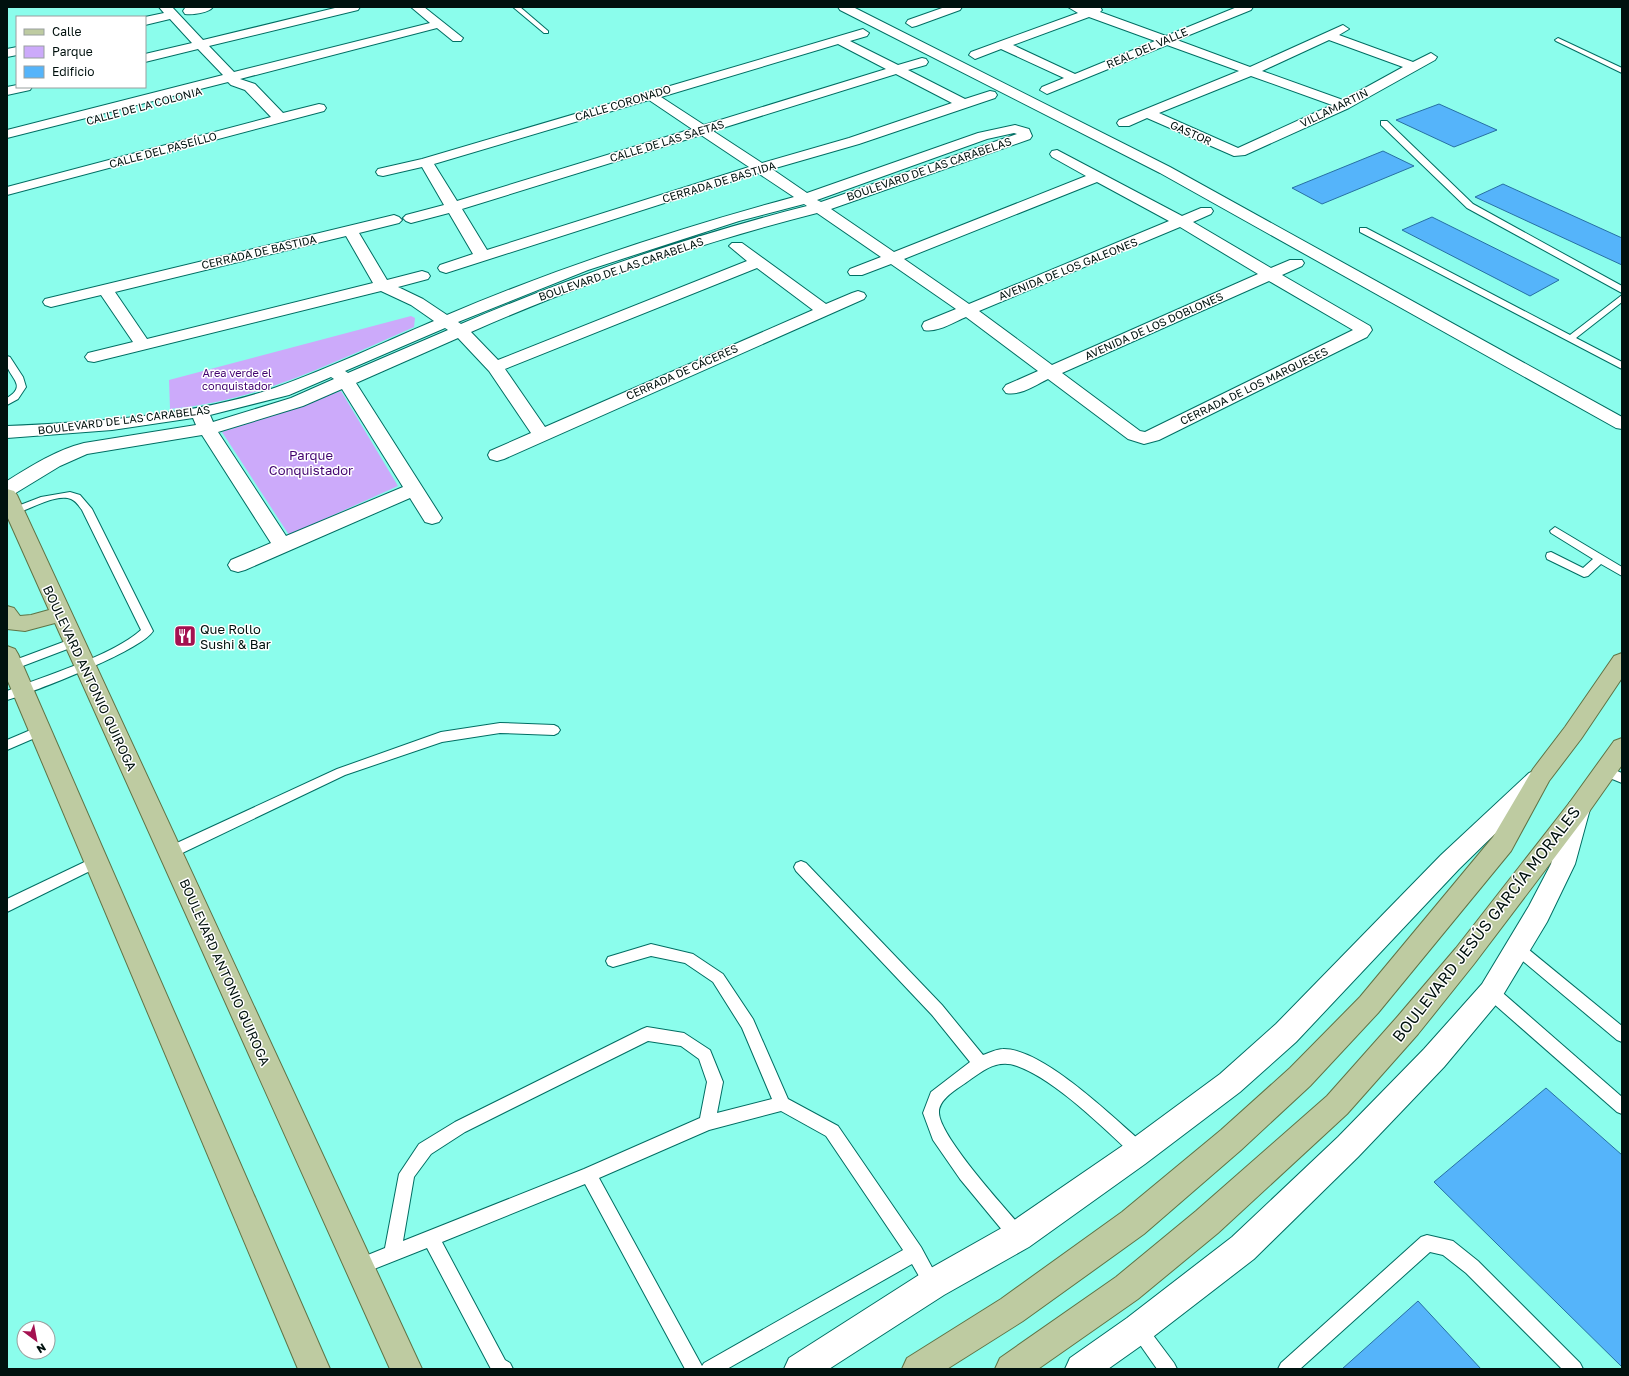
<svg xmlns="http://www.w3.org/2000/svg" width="1629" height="1376" viewBox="0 0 1629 1376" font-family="'Golos Text',sans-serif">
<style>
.green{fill:#ccaafa}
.building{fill:#55b4fa;stroke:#2670a3}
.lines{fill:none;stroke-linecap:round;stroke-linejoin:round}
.service-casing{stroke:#006e63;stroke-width:2}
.minor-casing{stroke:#006e63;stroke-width:2}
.primary-casing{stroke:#5f7345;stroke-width:2}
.service{fill:#fff;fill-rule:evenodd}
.minor{fill:#fff;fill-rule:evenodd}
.primary{fill:#becba1;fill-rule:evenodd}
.labels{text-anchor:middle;stroke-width:3;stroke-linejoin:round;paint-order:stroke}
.far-street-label{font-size:11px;fill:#00110e;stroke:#fff}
.far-park-label{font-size:11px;fill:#430470;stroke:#fff}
.park-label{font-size:13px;fill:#430470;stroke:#fff}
.poi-label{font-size:13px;fill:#00110e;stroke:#fff;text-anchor:start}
.street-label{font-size:13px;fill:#00110e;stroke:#fff}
.near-street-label{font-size:16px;fill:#00110e;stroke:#fff}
</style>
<rect width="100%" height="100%" fill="#8bfdec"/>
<g class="green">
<path d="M411,316L415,318L414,327C336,361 256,402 170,409L169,380Z"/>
<path d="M341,391L398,486L289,535L222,432Z"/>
</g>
<g class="building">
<path d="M1439,104L1497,130L1454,147L1396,120Z"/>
<path d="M1383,151L1414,166L1322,204L1292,188Z"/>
<path d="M1503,184L1622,238V265L1475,197Z"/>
<path d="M1432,217L1559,280L1530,296L1402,230Z"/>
<path d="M1546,1088L1622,1155V1367L1434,1182Z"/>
<path d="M1418,1301L1481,1369H1342Z"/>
</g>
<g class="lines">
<g class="service-casing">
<g id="service">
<path d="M513,7H520L548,31V33H544Z"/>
<path d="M1558,38L1622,68V73L1556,41L1555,40Z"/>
<path d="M1381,121H1387L1473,204L1622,286V293L1467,208L1381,125Z"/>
<path d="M1360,228H1366L1570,335L1622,295V302L1576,338L1622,362V369L1360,232Z"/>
<path d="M7,356L10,357L23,377L26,387L18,399L7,405V398C27,386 11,379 7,366C6,363 7,359 7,356Z"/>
<path d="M70,492L80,495L92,509L153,631C141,651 33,692 7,700V691C44,676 112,656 141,630L82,510C79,506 76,501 71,499C56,493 29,510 14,514L9,511L10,509L41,497Z"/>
<path d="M1555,527L1622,567V576L1601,564L1588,576L1584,577L1547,559L1546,556L1547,553L1551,552L1583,568L1593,559L1551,533L1550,531Z"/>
<path d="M74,638L78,639L80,642L78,645L7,672V663Z"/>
<path d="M500,723L554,725L558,727L560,730L558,733L554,735L500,733L442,742L345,775L176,856L171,857L166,856L164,852L166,848L337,769L441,732Z"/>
<path d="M40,726L44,728L46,731L44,734L7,750V740Z"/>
<path d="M1604,766L1622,773V783L1600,774L1598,771L1600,768Z"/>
<path d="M95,857L100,858L102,862L100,866L7,912V899Z"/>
<path d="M801,861L806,863L942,1005L983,1055C989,1053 997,1049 1003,1049C1043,1048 1116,1120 1146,1146L1148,1151L1146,1156L1140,1159L1134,1156C1103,1128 1056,1080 1017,1066C999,1059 985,1069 971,1079C961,1087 938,1098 939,1113C940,1137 1006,1209 1024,1230L1026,1236L1024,1242L1018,1244L1012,1242L960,1179L933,1140L923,1113L931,1092L970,1062L932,1015L796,871L794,867L796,863Z"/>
<path d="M1517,942L1522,944L1622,1026V1042L1617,1040L1512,952L1510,948L1512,944Z"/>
<path d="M651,944L693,954L723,974L753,1019L788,1099L838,1126L921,1247L941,1284L939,1290L933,1292L927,1290L912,1264L727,1369H685L585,1184L442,1242L505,1360L510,1363L513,1369H491L427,1248L359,1275L353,1273L351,1267L353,1261L385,1248L399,1174L419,1144L455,1122L642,1029L647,1027L684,1033L710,1050L723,1082L717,1113L772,1099L742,1028L713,982L685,963L651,956L613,967L608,965L606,961L608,957ZM648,1041L681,1046L699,1059L707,1082L700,1118L584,1169L403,1241L414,1177L431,1154L465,1132ZM781,1111L826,1136L903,1250L704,1363L702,1366L599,1178L709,1130Z"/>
<path d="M1491,986L1496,987L1622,1097V1114L1617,1112L1486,997L1484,992L1486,987Z"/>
<path d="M1427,1235L1453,1241L1478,1261L1580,1363L1583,1369H1562L1466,1273L1443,1255L1430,1252L1300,1369H1278L1281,1363L1421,1237Z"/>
<path d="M1138,1320L1144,1323L1174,1363L1177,1369H1157L1129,1329L1132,1323Z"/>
</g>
</g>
<g class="minor-casing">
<g id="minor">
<path d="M159,7H172L203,40L339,7H360L358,10L209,46L234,72L430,23L411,7H424L463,38L461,41H453L437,28L240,79L255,84L283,113L319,104L324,105L326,108L324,111L7,195V187L271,117L245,90L231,85L228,82L7,138V130L223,75L198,49L145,62V54L192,43L170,19L145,25V17L164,13Z"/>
<path d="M191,7H213C209,13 192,15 185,14L183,11L185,8Z"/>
<path d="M838,7H853L1170,167L1622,417V429L1616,428L1160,173L840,10Z"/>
<path d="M945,7H962L960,10L916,26L912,27L906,23L908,20Z"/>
<path d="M1068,7H1100L1102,10L1100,12L1166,36L1237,7H1253L1251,10L1177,40L1250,67L1343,25L1349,29L1339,35L1413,62L1431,53L1437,57L1435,60L1349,108L1245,155L1234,156L1147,118L1129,126H1119L1117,123L1119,120L1239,71L1167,45L1047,94L1040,90L1042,87L1064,78L1001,49L975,59L969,55L971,52L1078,13ZM1089,17L1155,41L1075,74L1013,45ZM1329,40L1403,67L1343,100L1262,71ZM1251,76L1332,105L1238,148L1159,113Z"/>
<path d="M863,29L869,33L867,36L850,41L898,65L922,58L926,59L928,62L926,65L908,70L965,99L990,91L995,92L997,95L995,98L859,144L772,169L807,193L978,133L1015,125L1029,129L1032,136L1030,139L831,209L894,252L1086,176L1052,157L1050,154L1052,151L1057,150L1182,216L1201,208H1211L1213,211L1211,214L1193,222L1271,268L1290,260H1302L1304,263L1302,266L1282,275L1370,326L1372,330L1367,337L1159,440L1144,444L1128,439L1048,379C1036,385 1020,396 1006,393L1003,389L1006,385L1038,371L966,317C954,322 937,333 924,330L922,326L924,322L956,309L891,264L862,275H850L848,272L850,269L881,257L817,213C699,243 582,283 471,332L498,360L747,261L729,246L732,243H742L826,304L852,293L858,291L864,293L866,296L864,299L504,459L497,461L490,459L488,455L490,451L531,433L489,371L458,338L356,383L442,518L439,522L432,524L425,522L410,498L245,570L238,572L231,570L228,565L231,560L271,543L202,435L87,454L60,466L14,494L7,496V481C31,466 56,450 84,443L196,425L193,418L112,430L7,438V426C93,422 196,416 277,387C330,368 382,343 434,321L411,305L381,291L94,362L88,361L85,357L88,353L133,342L101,295L51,307L45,305L43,302L45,299L394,215L399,217L402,220L399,223L359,233L387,280L422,271L428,273L430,276L428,279L398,287L423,299L447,315C560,267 676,229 794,197L758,173L446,273L440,271L438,268L440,265L473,254L449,213L411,223L406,221L403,218L406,215L444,205L422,167L383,176L378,175L376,172L378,169L422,159ZM838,44L886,69L704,125L661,97ZM896,74L952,103L849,138L762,163L713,131ZM649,100L692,129L457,201L434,164ZM1014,133L1017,134L821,202L817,200L987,139ZM701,135L749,167L487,250L462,209ZM1097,182L1169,221L969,304L904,259ZM804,204L807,206C689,236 573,276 461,324L458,322L588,270L739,221ZM1180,227L1258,274L1052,365L979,311ZM346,236L373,283L147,339L115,292ZM757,268L813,310L545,427L505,369ZM1269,281L1353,330L1145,432L1140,431L1062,373ZM445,328L448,330L348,373L345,371ZM331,377L334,379L291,398L213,422L210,415L289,395ZM342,389L403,487L286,536L218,432L303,406Z"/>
<path d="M17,47V55L7,57V49Z"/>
<path d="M17,85V87H32L30,90L7,95V87Z"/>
<path d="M1537,770L1545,773L1549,779L1545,785L1459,869L1296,1042L1240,1092L1145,1164L1029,1247L944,1295L829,1369H784L789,1358L922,1273L1007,1225L1125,1144L1220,1074L1276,1024L1441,855L1529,773Z"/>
<path d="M1578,800L1586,802L1590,809L1575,864L1547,922L1500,1000L1444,1067L1358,1157L1254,1259L1149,1340L1108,1369H1065L1070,1358L1127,1318L1232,1237L1338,1137L1424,1049L1482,984L1529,906L1551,864L1566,809L1570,802Z"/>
</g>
</g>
<g class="primary-casing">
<g id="primary">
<path d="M7,489L14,491L17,495L422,1369H390L55,623L25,631L7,629V606L14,608L20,616L31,615L49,610L7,516Z"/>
<path d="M7,646L15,649L18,654L330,1369H298L7,679Z"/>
<path d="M1622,653V678L1581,739L1549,781L1511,851L1378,1013L1310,1086L1241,1150L1144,1234L1023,1321L947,1369H902L907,1358L1001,1299L1122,1212L1221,1130L1290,1068L1360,997L1493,837L1533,769L1565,727L1614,656Z"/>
<path d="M1622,738V765L1586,816L1474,964L1418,1034L1347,1114L1218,1233L1138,1299L1038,1369H995L1000,1358L1116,1277L1196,1211L1327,1096L1398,1016L1456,948L1570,802L1614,741Z"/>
</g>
</g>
<use href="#service" class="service"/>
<use href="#minor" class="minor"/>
<use href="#primary" class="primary"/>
</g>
<defs>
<g id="restaurant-square" transform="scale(1.15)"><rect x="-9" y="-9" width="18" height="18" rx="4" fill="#a41150" stroke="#fff"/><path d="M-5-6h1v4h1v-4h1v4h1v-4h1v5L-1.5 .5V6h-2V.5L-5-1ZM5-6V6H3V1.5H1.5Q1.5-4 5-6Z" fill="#fff"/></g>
</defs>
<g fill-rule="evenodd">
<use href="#restaurant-square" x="185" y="636"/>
</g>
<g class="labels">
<g class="far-street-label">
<text transform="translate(1147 48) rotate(-23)" y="4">REAL DEL VALLE</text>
<text transform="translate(623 103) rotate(-17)" y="4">CALLE CORONADO</text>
<text transform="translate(144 106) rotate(-15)" y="4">CALLE DE LA COLONIA</text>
<text transform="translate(1334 108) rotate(-26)" y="4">VILLAMARTIN</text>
<text transform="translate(1191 133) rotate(24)" y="4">GASTOR</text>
<text transform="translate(667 141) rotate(-17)" y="4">CALLE DE LAS SAETAS</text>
<text transform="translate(163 150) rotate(-15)" y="4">CALLE DEL PASEÍLLO</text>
<text transform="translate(929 169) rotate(-19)" y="4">BOULEVARD DE LAS CARABELAS</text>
<text transform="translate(719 182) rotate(-17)" y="4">CERRADA DE BASTIDA</text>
<text transform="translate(259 252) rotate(-13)" y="4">CERRADA DE BASTIDA</text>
<text transform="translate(621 269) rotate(-19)" y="4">BOULEVARD DE LAS CARABELAS</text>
<text transform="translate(1068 269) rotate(-22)" y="4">AVENIDA DE LOS GALEONES</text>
<text transform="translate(1154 326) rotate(-24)" y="4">AVENIDA DE LOS DOBLONES</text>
<text transform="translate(682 372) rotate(-24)" y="4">CERRADA DE CÁCERES</text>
<text transform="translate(1254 386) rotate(-26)" y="4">CERRADA DE LOS MARQUESES</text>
<text transform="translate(124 420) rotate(-7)" y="4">BOULEVARD DE LAS CARABELAS</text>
</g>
<g class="far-park-label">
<text x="237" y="377">Area verde el<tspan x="237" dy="13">conquistador</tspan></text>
</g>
<g class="park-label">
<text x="311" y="460">Parque<tspan x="311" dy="15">Conquistador</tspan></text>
</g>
<g class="poi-label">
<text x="200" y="634">Que Rollo<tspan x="200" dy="15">Sushi &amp; Bar</tspan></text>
</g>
<g class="street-label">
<text transform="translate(90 678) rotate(65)" y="5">BOULEVARD ANTONIO QUIROGA</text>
<text transform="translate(225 972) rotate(66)" y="5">BOULEVARD ANTONIO QUIROGA</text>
</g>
<g class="near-street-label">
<text transform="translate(1486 924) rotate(-52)" y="6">BOULEVARD JESÚS GARCÍA MORALES</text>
</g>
</g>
<rect width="1629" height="1376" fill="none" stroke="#00110e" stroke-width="16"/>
<rect x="16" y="16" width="130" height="72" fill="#ffffff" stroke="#99a09f"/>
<rect x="24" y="29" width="20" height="6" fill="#becba1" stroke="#99a09f"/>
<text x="52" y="36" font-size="12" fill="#00110e">Calle</text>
<rect x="24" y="46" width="20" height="12" fill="#ccaafa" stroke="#99a09f"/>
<text x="52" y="56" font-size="12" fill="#00110e">Parque</text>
<rect x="24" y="66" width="20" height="12" fill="#55b4fa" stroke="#99a09f"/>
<text x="52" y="76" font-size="12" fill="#00110e">Edificio</text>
<g transform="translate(36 1340) rotate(148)"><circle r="19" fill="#ffffff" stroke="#99a09f"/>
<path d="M0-3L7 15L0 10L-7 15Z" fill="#a41150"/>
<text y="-6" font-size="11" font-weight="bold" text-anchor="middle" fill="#00110e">N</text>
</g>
</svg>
